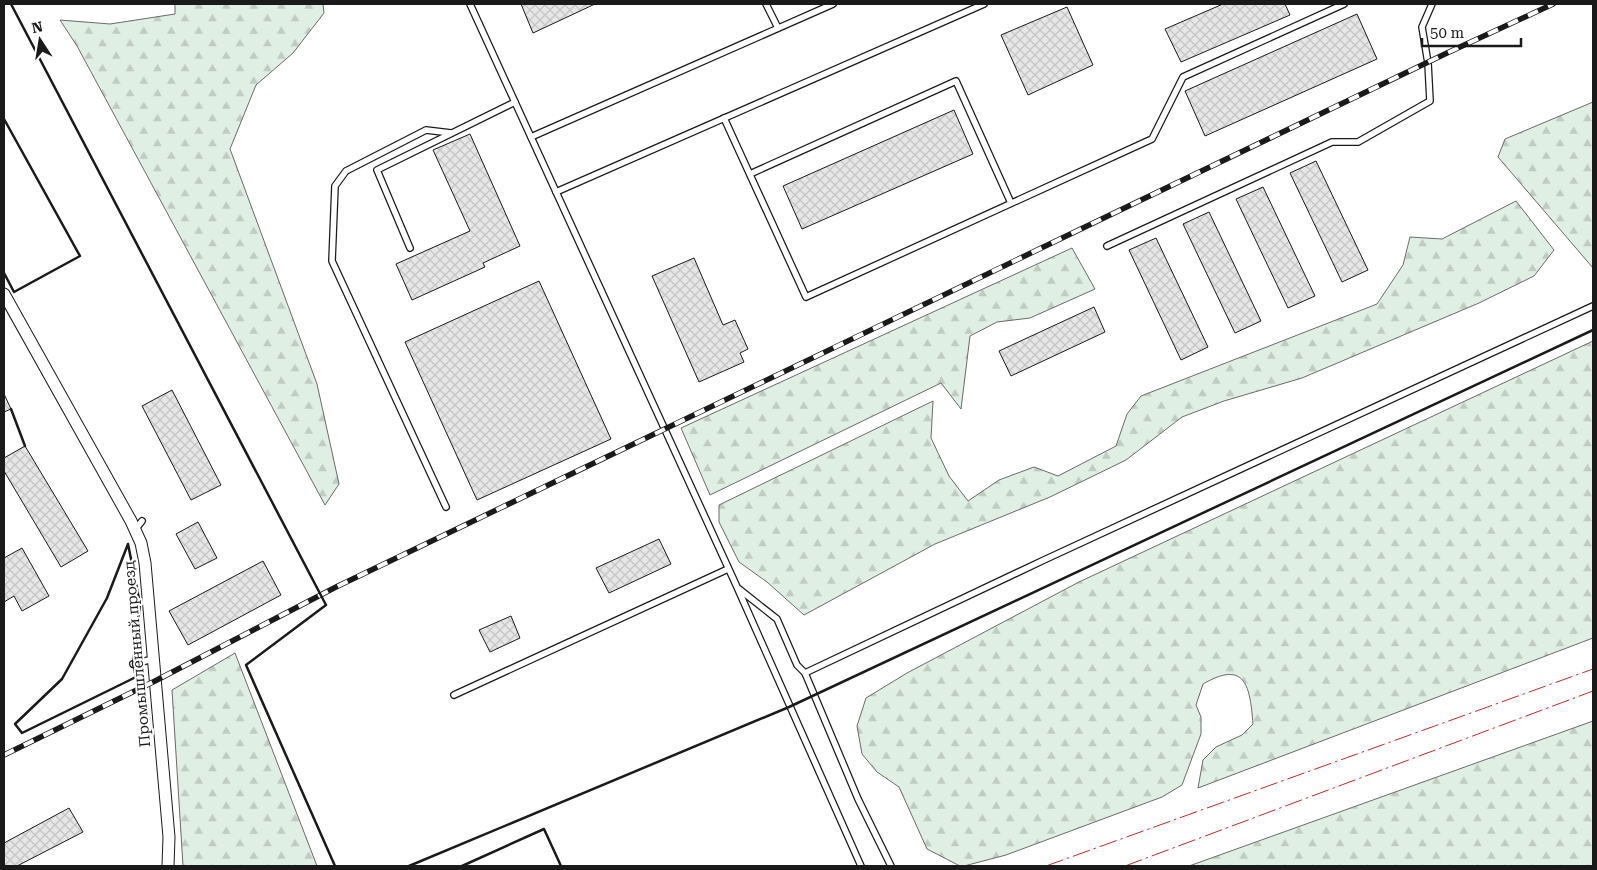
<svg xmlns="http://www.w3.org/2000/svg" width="1597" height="870" viewBox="0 0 1597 870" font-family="'Roboto Serif',serif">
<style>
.forest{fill:url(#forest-firs);stroke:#6a6a6a}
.building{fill:url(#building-cross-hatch);stroke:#1a1a1a}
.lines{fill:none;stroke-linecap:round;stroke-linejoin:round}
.lane-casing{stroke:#1a1a1a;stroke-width:8}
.street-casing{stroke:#1a1a1a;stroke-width:13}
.lane{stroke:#fff;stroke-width:5.5}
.street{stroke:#fff;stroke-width:11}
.rail-casing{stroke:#1a1a1a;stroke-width:5.5}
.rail{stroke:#fff;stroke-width:4;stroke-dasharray:11;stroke-linecap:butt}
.wall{stroke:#1a1a1a;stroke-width:2.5}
.power{stroke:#c62828;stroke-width:1;stroke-dasharray:18 4 2.5 4;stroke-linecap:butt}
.labels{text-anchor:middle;stroke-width:4;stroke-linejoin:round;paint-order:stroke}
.street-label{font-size:15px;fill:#1a1a1a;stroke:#fff}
</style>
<defs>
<pattern id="forest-firs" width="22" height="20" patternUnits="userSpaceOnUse" patternTransform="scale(1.25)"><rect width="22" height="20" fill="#e0efe3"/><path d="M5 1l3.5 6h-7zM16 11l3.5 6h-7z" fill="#c0ccc2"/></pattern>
<pattern id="building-cross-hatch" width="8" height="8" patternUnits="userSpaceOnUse" patternTransform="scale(1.25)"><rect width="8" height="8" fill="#e6e6e6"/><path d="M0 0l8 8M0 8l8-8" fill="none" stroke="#c5c5c5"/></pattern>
</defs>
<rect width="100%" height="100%" fill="#fff"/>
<g class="forest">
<path d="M175,4H323L324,13L293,53L256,85L230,149L317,384L339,484L325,505L77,46L60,20L110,24L175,14Z"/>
<path d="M1593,102V268L1498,157L1505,139Z"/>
<path d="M1516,201L1554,250L1534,276L1479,303L1302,378L1224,401L1182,417L1126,460L1050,497L935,544L804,615L767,582L739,562L719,522V505L933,401L931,438L949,476L968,501L999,480L1034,467L1058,476L1116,446L1127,414L1141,396L1377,304L1403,265L1410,237L1442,239Z"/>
<path d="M1072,248L1095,289L1030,318L997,322L970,336L961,409L941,383L710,495L681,428Z"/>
<path d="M1593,341V638L1198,788L1203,760L1216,747L1242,735L1253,724C1250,687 1246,659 1203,684L1196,705L1201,717V734L1182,785L1162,797L1006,855L964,866H960L927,849L899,787L877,772L862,754L857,726L866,698L907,673L1079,582Z"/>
<path d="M235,653L317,866H183L172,690Z"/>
<path d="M1593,721V866H1189Z"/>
</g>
<g class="building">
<path d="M521,4H595L533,33Z"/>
<path d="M1223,4H1285L1290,15L1181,62L1165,29Z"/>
<path d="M1067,7L1093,65L1028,95L1001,35Z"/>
<path d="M1357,14L1377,59L1205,136L1185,91Z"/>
<path d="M954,110L973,154L802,229L783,186Z"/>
<path d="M470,134L520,246L483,263L485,267L412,300L396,264L470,231L433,150Z"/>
<path d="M1316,161L1368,270L1342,282L1290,173Z"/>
<path d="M1263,187L1315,296L1288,308L1236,199Z"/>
<path d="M1209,212L1261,321L1235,333L1183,224Z"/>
<path d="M1156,238L1208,347L1181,360L1129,250Z"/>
<path d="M694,258L723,325L735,320L748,349L740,353L744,362L699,382L652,276Z"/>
<path d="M539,281L611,439L477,500L405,342Z"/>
<path d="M1094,307L1105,332L1011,376L999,351Z"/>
<path d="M172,390L221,485L191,500L142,406Z"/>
<path d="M4,394L11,409L4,412Z"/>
<path d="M25,446L88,551L61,567L4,471V458Z"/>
<path d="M198,522L217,558L195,569L176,534Z"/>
<path d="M659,539L671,564L609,593L596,568Z"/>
<path d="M22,548L49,596L22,611L14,596L4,602V558Z"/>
<path d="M263,561L281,595L188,645L169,611Z"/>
<path d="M511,616L520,638L490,652L479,630Z"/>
<path d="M69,808L83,832L17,866H4V843Z"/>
</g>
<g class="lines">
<g class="lane-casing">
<g id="lane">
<path d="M470,4L737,587L861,866"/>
<path d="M766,4L778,28"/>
<path d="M724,118L806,297L1152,139L1183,77L1344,4"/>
<path d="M531,137L833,4"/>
<path d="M750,174L956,81L1011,203"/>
<path d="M556,192L984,4"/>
<path d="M1107,246L1332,142H1358L1430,101L1428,63L1422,27L1432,4"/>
<path d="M410,248L377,170L515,102"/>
<path d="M446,507L332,261L335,186L346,171L426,130L451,133"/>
<path d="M135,530L142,521"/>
<path d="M739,589L777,619L797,665L805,673L858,799L891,866"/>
<path d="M133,664L153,659"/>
<path d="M805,673L1044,560L1593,306"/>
<path d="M454,695L728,569"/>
</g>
</g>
<g class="street-casing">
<path id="street" d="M4,294L131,521L141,543L145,563L169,837L168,866"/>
</g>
<use href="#lane" class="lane"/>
<use href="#street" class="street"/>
<g class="rail-casing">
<path id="rail" d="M4,755L155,681L336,587L1447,53L1553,4"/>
</g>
<use href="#rail" class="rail"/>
<g class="wall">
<path d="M11,4L326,605L246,665L335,866"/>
<path d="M4,119L80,256L14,292L4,273"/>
<path d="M11,409L25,446"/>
<path d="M128,544L140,604L133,664L136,677L22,733L15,724L62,679L107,598Z"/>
<path d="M409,866L789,707L1593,330"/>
<path d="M462,866L544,829L561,866"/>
</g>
<g class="power">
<path d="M1046,866L1593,669"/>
<path d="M1125,866L1593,691"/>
</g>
</g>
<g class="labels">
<g class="street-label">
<text transform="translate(137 654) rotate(-95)" y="5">Промышленный проезд</text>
</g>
</g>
<rect width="1597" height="870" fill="none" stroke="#1a1a1a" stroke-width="10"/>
<g transform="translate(40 40) rotate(348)" stroke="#ffffff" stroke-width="4" paint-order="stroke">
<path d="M0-4L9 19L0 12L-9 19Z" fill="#1a1a1a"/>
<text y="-8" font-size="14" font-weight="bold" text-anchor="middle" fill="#1a1a1a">N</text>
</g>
<path d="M1422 38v8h99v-8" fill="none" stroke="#1a1a1a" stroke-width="2.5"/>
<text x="1430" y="38" font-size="15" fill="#1a1a1a" stroke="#ffffff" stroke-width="4" paint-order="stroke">50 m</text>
</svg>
